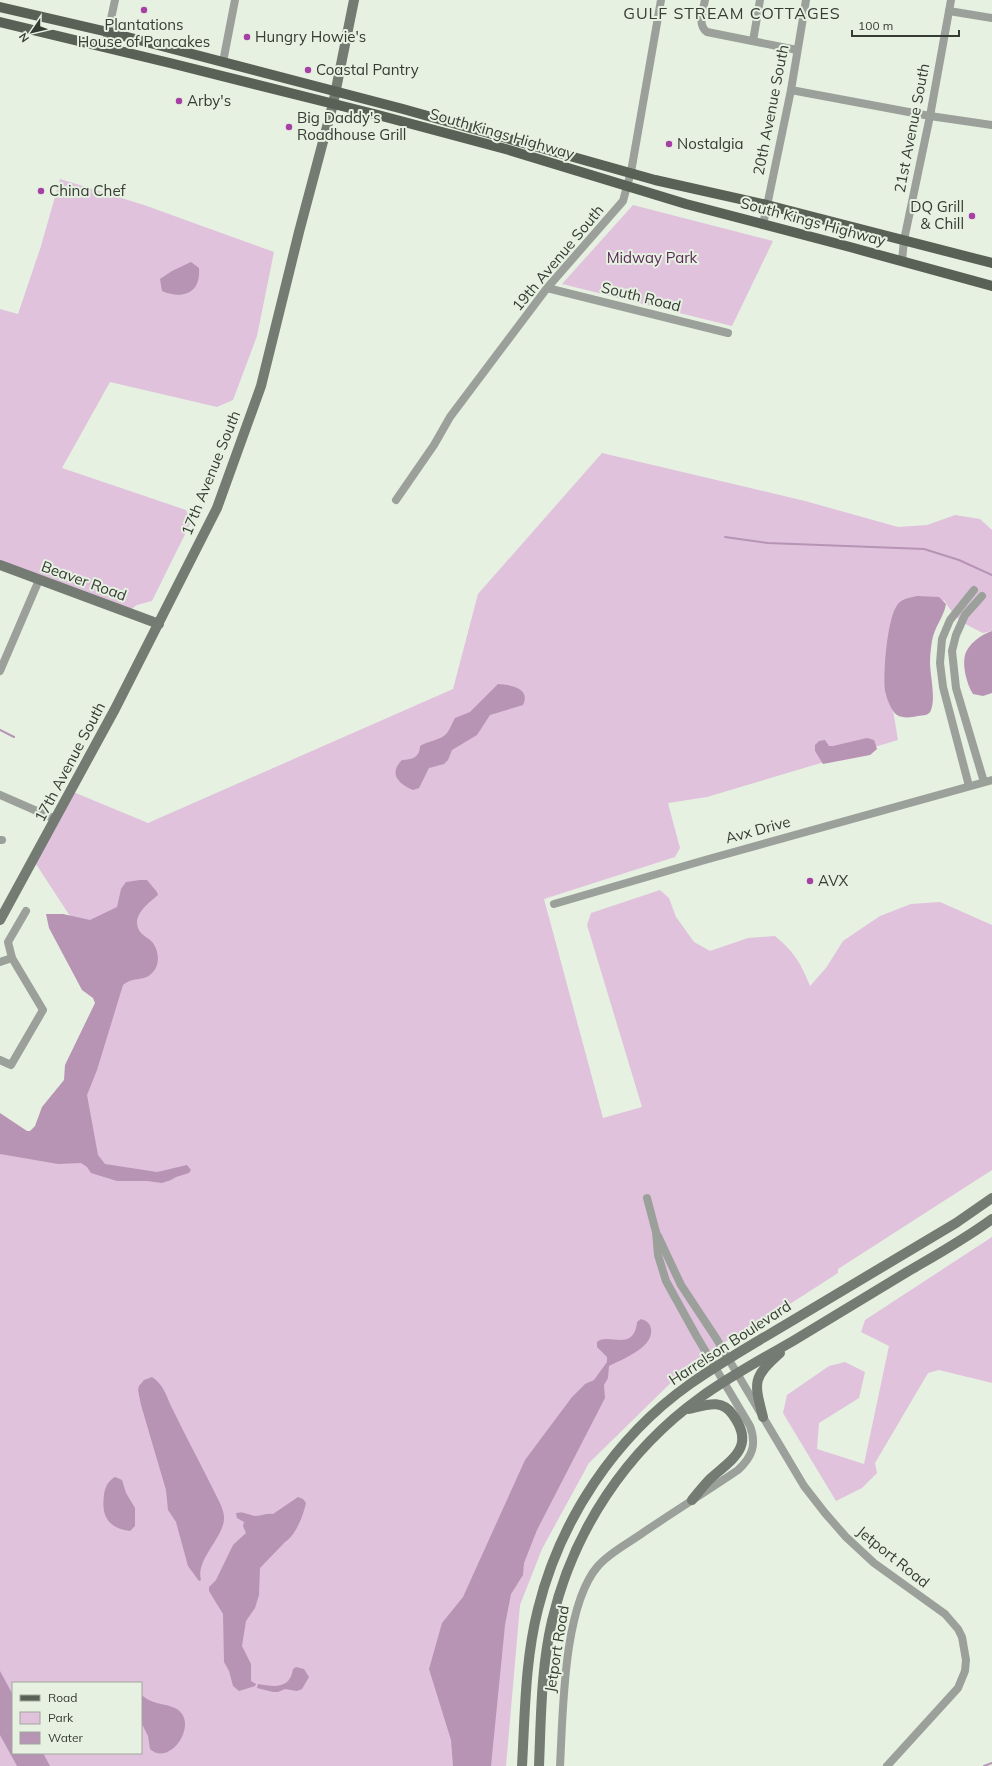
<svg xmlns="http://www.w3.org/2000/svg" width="992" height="1766" viewBox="0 0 992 1766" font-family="Mulish,sans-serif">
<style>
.green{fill:#e0c2dd;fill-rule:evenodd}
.water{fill:#b793b4}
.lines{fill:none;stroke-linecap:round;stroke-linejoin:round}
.stream{stroke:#b793b4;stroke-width:2}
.street{stroke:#9ba09a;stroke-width:8}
.secondary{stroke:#747b72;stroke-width:10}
.primary{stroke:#596156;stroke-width:10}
.poi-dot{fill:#a740a4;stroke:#e6f1e1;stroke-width:1.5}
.labels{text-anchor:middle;stroke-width:4;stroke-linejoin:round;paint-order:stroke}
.poi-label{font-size:15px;fill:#363b34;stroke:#e6f1e1;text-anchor:start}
.street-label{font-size:15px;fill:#363b34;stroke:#e6f1e1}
.park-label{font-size:15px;fill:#5b2c59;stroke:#e6f1e1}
.neighbourhood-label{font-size:16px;letter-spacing:1px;fill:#363b34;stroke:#e6f1e1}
</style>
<rect width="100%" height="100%" fill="#e6f1e1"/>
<g class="green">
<path d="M60,179L144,205L274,252L257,336L233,400L217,407L110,382L62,468L186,510L191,522L152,601L137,605L127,612L0,566V309L18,314L41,246Z"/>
<path d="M633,205L773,241L732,326L562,284Z"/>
<path d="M602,453L805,501L898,527L927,525L955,515L980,519L992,530V631L983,633C963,623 956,620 944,600L885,693L893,710L898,740L707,797L668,803L680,848L675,857L544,899L603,1118L642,1107L587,925L591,913L660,890L669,898L676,917L694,942L710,951L748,938L775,936C794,952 801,963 810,986L826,968L843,941L880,916L911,904L940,902L992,925V1170L838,1269V1273L748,1331H743L692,1362L589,1463L542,1549L520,1605L506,1766H0V1132L40,1152L117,988L34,861L71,791L148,823L453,689L478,594ZM13,1683H141V1753H13Z"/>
<path d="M992,1237V1383L939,1370L928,1373L875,1463L877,1473L862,1488L836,1501L783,1413L787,1395L829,1366L845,1362L865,1372L859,1398L819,1423L817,1449L864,1464L889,1346L861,1332L865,1320Z"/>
</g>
<g class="water">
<path d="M191,262L199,268C201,293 183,300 162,291L160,279L172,271Z"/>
<path d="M917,596L939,597L946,604C944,617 934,627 932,641C931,647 930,655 930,662C930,675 936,698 931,710C929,716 923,715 918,716C912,717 904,719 897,715C892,712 886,697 885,691C883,673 887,622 896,607C900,599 908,598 917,596Z"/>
<path d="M992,631V693L983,696L973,694C967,685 962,666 965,655C968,644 982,634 992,631Z"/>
<path d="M498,684C511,685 531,688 523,705L490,715L477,735L452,750L448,760L444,764L429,768L419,788L413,790C399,784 388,774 402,760C412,760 420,757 420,746C428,741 442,740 447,733C450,729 452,723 455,718L470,712Z"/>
<path d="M867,738L874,740L877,749L870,755L823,764L815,751V745L819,741L825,740L829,746H833Z"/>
<path d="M140,880H147L157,892L158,895C147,904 129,918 141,933C145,937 150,939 153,943C159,951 160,965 153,972C145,982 134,976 123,985L97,1070L87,1095L98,1155L105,1164L157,1172L187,1165L191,1170L189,1173L176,1177L171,1180L162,1183L147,1181H117L91,1173L87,1167L81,1163L58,1164L0,1154V1113L27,1131H30L35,1126L42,1107L64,1080L65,1065L95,1003L93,998L82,990L49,928L46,914H63L90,920L117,907L121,889L126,882Z"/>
<path d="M641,1319C647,1321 650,1323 651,1329C654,1347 623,1359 609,1366L608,1378L604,1385L605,1398L537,1530L524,1563L523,1575L511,1594L505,1625L491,1766H453L451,1740L429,1669L442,1623L463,1597L525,1460L572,1397L585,1384L594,1380L607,1362V1357L597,1347V1342C608,1332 634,1353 637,1322Z"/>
<path d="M152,1377C163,1384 166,1395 171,1406C184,1433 198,1459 211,1485C215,1494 223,1506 224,1516C226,1536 195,1559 201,1580L199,1581L188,1566L176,1522L168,1510L166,1490L141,1405L138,1390L139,1386L144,1380Z"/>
<path d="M115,1477L122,1480L126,1493L135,1508V1526L130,1531C108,1528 101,1516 104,1495C105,1487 108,1481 115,1477Z"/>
<path d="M298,1497L303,1499L306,1503C303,1516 296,1535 285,1542L260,1568L259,1595L255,1608L246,1621L242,1646L251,1664V1681L256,1684L255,1686L239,1691L233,1686L229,1671L224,1662L223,1614L209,1591V1587L216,1580L233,1545L246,1533L243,1526L244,1522L237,1518L236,1513C244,1511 248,1515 256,1516C262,1516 266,1513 273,1514Z"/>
<path d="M296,1667L304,1669L309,1677L302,1689L297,1691L285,1689L278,1692H273L257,1688L258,1684C275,1687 290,1689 293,1669Z"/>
<path d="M0,1671L13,1695V1753H43L50,1766H17L0,1735Z"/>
<path d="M141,1694C152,1707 175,1702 182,1714C194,1731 168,1766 150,1749L148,1736L141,1722Z"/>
</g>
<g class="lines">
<g class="stream">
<path d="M725,537L768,543L924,549L959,560L992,575"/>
<path d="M0,730L14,737"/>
<path d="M984,1766L992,1763"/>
</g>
<g class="street">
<path d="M705,0C703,11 697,25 707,32L797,50"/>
<path d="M949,11L992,18"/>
<path d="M753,41L760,0"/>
<path d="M105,47L115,0"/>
<path d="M223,62L235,0"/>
<path d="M791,90L930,116L992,125"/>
<path d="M763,225L791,90L806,0"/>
<path d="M902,261L904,240L930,116L951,0"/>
<path d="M547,288L728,333"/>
<path d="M396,500L434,445L450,417L547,288L623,201L631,172L661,0"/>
<path d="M982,596L965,615L956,635L952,651L956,688L984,782"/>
<path d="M0,671L39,580"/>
<path d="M969,786L943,687L940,663L942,639L950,620L974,590"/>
<path d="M0,795L55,819"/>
<path d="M0,840H2"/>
<path d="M554,904L705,860L992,780"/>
<path d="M0,962L12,958"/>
<path d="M0,1060L11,1065L43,1010L12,958L8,942L26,911"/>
<path d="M658,1236L681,1285L716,1338L804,1486L825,1513L846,1537L874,1563L945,1614L958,1629L962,1637L966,1660L965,1671L958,1688L887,1766"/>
<path d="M560,1766C563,1713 563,1606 598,1566C610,1552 629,1543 644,1532C675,1511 707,1491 738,1470C752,1457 757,1445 750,1426L697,1337L666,1281L658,1255L656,1232L647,1198"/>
</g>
<g class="secondary">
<path d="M0,565L159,624"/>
<path d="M0,920L115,709L217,508L261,386L299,232L333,104L354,0"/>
<path d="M689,1409C706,1405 722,1398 733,1415C756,1447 732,1459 710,1479C703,1486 698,1493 692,1500"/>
<path d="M763,1417C754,1382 752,1378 780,1353"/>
<path d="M522,1766C525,1714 525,1660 538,1609C560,1520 615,1437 690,1384C724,1360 760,1340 795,1319C849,1287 903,1255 956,1223L992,1198"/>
<path d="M539,1766C541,1718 541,1668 552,1621C573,1531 626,1451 701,1397C730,1376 762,1359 793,1341C831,1318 869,1295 907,1272C936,1255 965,1239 992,1219"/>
</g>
<g class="primary">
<path d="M0,7L108,32L403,109L655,180L767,205L992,263"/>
<path d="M0,22L170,63L378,115L509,150L686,204L850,247L992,286"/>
</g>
</g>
<g class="poi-dot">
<circle cx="144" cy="10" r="4"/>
<circle cx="247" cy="37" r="4"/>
<circle cx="308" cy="70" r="4"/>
<circle cx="179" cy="101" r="4"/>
<circle cx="289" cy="127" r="4"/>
<circle cx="669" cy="144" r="4"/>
<circle cx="41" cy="191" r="4"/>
<circle cx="972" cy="216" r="4"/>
<circle cx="810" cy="881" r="4"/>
</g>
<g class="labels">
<g class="poi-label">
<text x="144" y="30" text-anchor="middle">Plantations<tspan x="144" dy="17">House of Pancakes</tspan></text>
<text x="255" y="42">Hungry Howie's</text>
<text x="316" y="75">Coastal Pantry</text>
<text x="187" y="106">Arby's</text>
<text x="297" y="123">Big Daddy's<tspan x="297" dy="17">Roadhouse Grill</tspan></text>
<text x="677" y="149">Nostalgia</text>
<text x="49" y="196">China Chef</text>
<text x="964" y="212" text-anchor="end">DQ Grill<tspan x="964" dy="17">&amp; Chill</tspan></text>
<text x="818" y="886">AVX</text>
</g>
<g class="street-label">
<text transform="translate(771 110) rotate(-79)" y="5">20th Avenue South</text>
<text transform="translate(912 128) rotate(-79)" y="5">21st Avenue South</text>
<text transform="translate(502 134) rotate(16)" y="5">South Kings Highway</text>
<text transform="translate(813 222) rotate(15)" y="5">South Kings Highway</text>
<text transform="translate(558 258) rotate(-50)" y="5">19th Avenue South</text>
<text transform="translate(641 297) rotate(14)" y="5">South Road</text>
<text transform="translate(211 473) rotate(-68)" y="5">17th Avenue South</text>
<text transform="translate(84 581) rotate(20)" y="5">Beaver Road</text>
<text transform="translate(70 762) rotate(-62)" y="5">17th Avenue South</text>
<text transform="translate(758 830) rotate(-15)" y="5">Avx Drive</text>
<text transform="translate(730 1343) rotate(-33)" y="5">Harrelson Boulevard</text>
<text transform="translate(893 1557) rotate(39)" y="5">Jetport Road</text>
<text transform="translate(557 1649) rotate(-81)" y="5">Jetport Road</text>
</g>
<g class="park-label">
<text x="652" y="263">Midway Park</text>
</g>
<g class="neighbourhood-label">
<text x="732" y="19">GULF STREAM COTTAGES</text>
</g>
</g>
<rect x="12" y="1682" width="130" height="72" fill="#e6f1e1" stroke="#a0a89c"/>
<rect x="20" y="1695" width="20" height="6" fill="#596156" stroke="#a0a89c"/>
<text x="48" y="1702" font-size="12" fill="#363b34">Road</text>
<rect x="20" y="1712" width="20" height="12" fill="#e0c2dd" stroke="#a0a89c"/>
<text x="48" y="1722" font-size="12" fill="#363b34">Park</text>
<rect x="20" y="1732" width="20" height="12" fill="#b793b4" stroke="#a0a89c"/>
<text x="48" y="1742" font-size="12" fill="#363b34">Water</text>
<g transform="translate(32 32) rotate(235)" stroke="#e6f1e1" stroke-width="3" paint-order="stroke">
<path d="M0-3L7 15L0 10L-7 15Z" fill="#363b34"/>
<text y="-6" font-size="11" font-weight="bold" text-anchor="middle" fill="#363b34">N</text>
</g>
<path d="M852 30v6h107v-6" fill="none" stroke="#363b34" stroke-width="2"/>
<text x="858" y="30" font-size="12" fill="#363b34" stroke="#e6f1e1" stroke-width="3" paint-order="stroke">100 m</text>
</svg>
